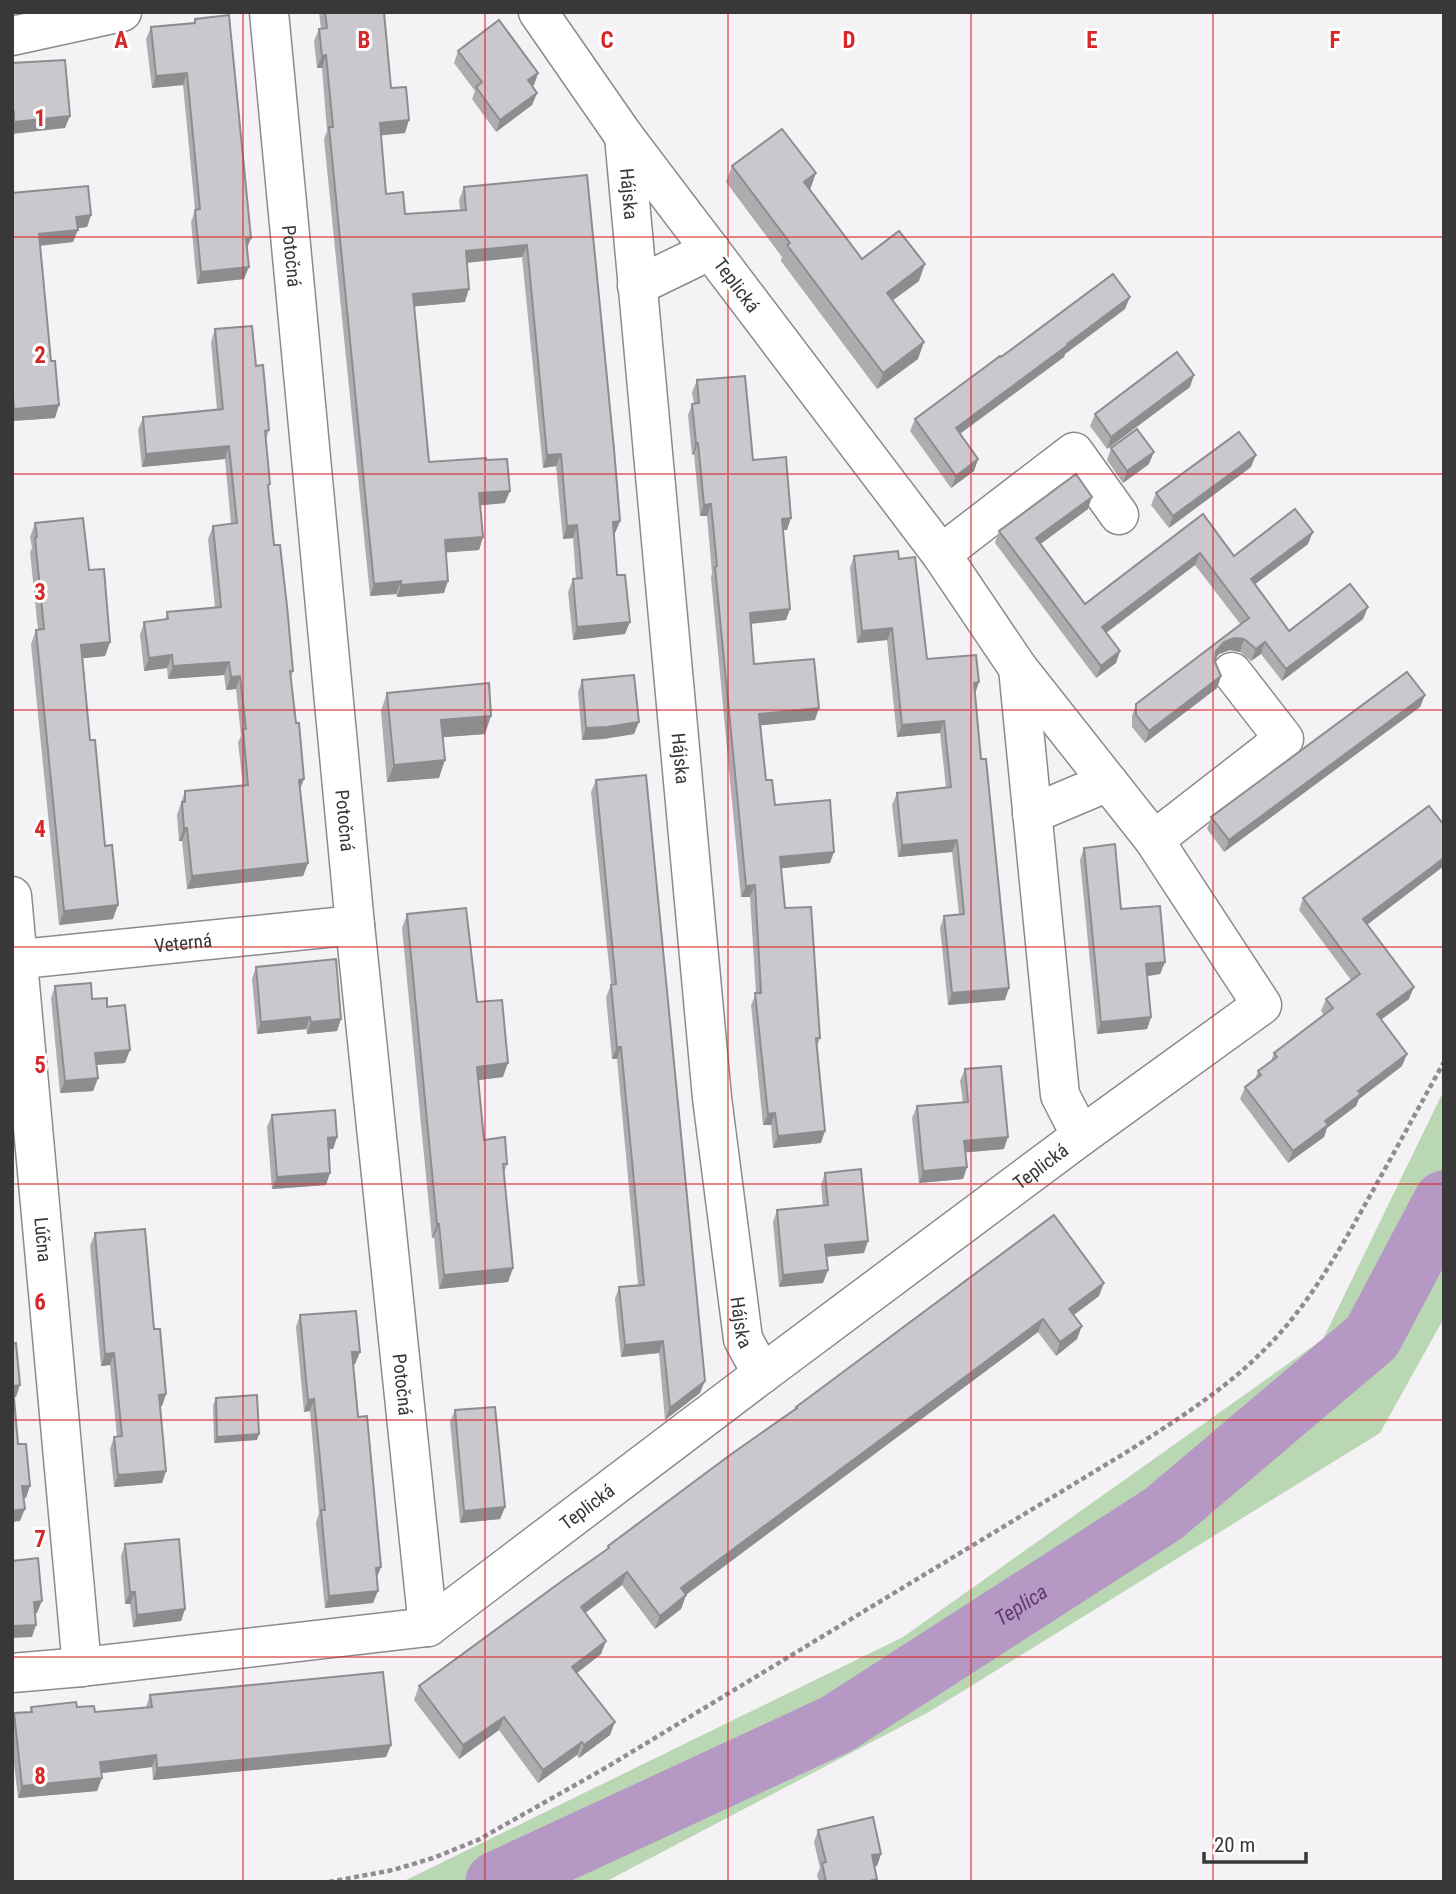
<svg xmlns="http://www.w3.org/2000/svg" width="1456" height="1894" viewBox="0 0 1456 1894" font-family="'Roboto Condensed',sans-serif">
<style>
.green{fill:#bad7b4}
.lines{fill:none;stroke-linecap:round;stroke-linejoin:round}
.river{stroke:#b598c4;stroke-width:61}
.street-casing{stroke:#8c8a8e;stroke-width:41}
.path{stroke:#8f8d8f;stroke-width:4.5;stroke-dasharray:5 3.5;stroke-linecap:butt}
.street{stroke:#fff;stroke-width:38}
.wall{fill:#aeacaf}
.shaded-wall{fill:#8d8c8f}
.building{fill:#cac8cc;stroke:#8d8c8f;stroke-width:2}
.grid{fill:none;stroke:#d62828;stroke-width:2;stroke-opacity:0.55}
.labels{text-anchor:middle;stroke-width:6;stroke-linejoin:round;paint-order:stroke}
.street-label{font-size:19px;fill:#393839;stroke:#fff}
.water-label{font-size:21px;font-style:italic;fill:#5f3870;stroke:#fff}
.grid-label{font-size:23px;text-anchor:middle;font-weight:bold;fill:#d62828;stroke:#fff;stroke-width:6;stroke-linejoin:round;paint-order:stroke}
</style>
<rect width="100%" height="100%" fill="#f5f2f6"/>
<path class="green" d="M1444,1090V1318L1380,1433L929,1712L605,1882H402L903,1637L1323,1339Z"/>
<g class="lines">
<path class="river" id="s1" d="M496,1882L837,1724L1163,1514L1372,1337L1444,1201"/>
<g class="street-casing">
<g id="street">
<path id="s2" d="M269,12L355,925L428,1627"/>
<path d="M12,36L122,12"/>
<path id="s3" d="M624,136L712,1098L743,1339L762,1374"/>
<path d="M637,286L711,250"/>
<path d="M941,554L1074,452L1119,515"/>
<path d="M1018,668L1060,1095L1081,1136"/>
<path d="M1032,814L1108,782"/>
<path d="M1154,840L1284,739L1232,672"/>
<path id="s4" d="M12,896L82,1667"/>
<path id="s5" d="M12,960L355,925"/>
<path id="s6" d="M12,1673L82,1667L428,1627L762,1374L1081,1136L1262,1005L1154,840L1018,668L941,554L624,136L538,12"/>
</g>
</g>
<path class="path" d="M329,1882L393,1870L433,1858L478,1840L607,1767L1130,1450C1178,1419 1226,1389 1266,1348C1304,1310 1332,1263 1358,1217C1387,1166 1415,1114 1444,1062"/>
<use href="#street" class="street"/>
</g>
<g class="wall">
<path d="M319,12H384L391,88L405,133L381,135L386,194L405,214L460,210L459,200L464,187L587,175L620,521L615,533H614L617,575L625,634L573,640L568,592L573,579H576L573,538L563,539L556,466L543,468L522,257L467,263L465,302L414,306L429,462L505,503L480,505L483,537L479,550L446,552L444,593L397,597L396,594L370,596L324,139L327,131L322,68H317L314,41L319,29H321Z"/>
<path d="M195,19L251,238L247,249L244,279L197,284L191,222L195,210L183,85L152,88L146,39L151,27L193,23Z"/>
<path d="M458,51L538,73L534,85L532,86L537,93L532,105L496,132L472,99L475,91L454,63Z"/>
<path d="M732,166L810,190L862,259L919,281L893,300L918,359L877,389L781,261L782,257L726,182Z"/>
<path d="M12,193L91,215L87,227L77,228L73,242L40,246L51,361L55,418L12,421Z"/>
<path d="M1125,309L1065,354L1064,357L960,434L978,459L974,471L951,488L910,431L915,419L1001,357Z"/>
<path d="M215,329L256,366L269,430L266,440L268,489L274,545L293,671L291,677L300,790L308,863L303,876L187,889L182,841H179L177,815L185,791L243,786L238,742L241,736L236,689L226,690L224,675L168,679L167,668L144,671L140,635L144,622L165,620L167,612L215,607L208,539L213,526L231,524L225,459L142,467L138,430L143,417L217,410L211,342Z"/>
<path d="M697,380L753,460L787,530H783L790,609L786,620L751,624L754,664L815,720L761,725L766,780L775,805L830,863L781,868L785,908L820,1038L817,1047L821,1143L773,1148L771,1125H763L751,1005L756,993L750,897H741L711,578L712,573L707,516H700L694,454L692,455L688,415L692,404H694L692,392Z"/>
<path d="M1190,387L1107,449L1090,426L1095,414Z"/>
<path d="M1111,448L1149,464L1123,483L1107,460Z"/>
<path d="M1251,467L1169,528L1151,505L1156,493Z"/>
<path d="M1088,509L1040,544L1085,604L1203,514L1234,556L1308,544L1255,584L1289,631L1368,607L1363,619L1282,681L1261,654L1251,661L1240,652L1230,650L1219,654L1215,659V662L1221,676L1217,688L1145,743L1132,727V716L1136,704L1241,625L1195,565L1106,633L1120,651L1116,663L1096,678L995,543L999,531Z"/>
<path d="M35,523L89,570L110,642L105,656L83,658L90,740L113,919L59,925L31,644L36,630H38L30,552L32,548L30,537Z"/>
<path d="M854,556L899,559L927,659L975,694L1005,1000L948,1005L940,928L944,916L959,914L952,852L898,857L892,805L897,793L946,788L940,733L897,737L887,640L857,643L850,568Z"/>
<path d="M582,680L634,734L603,739L582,740L578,692Z"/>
<path d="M387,693L485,734L443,737L439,778L387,782L381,711Z"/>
<path d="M1425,695L1420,707L1224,852L1207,829L1211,817Z"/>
<path d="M596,780L700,1393L665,1420L659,1353L621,1357L615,1299L619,1287L638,1285L617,1059H612L606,997L611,985L591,792Z"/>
<path d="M1084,848L1121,909L1165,962L1160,974L1147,976L1151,1017L1147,1029L1097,1034L1080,860Z"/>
<path d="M1303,898L1367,925L1409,999L1381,1020L1402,1066L1359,1099L1356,1106L1327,1128L1324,1137L1288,1163L1240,1099L1245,1087L1255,1079L1258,1071L1271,1061L1274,1053L1324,1015L1321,1011L1326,999L1351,980L1299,910Z"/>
<path d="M407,914L477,1002L503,1077L478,1080L484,1140L507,1164L504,1173L513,1268L508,1282L439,1289L434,1237L432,1238L402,928Z"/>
<path d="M256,967L341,1019L337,1031L307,1034L306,1029L257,1034L252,979Z"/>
<path d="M55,986L92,999L107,1007L125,1063L96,1065L98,1078L93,1091L60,1093L51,998Z"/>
<path d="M965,1069L1004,1149L966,1152L967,1167L963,1179L919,1183L912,1118L917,1106L963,1102L960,1081Z"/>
<path d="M272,1115L337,1137L333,1149H329L326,1185L272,1189L267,1127Z"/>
<path d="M825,1173L864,1253L826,1257L823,1283L779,1287L773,1222L777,1210L823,1206L821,1185Z"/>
<path d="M95,1233L154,1329L166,1394L162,1406H160L166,1471L162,1483L114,1487L110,1449L114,1437H117L110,1365L101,1366L90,1246Z"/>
<path d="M1099,1296L1074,1315L1077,1339L1056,1356L1038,1332L686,1595L681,1609L655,1629L622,1585L585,1613L606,1641L601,1654L577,1673L610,1735L579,1758L577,1755L538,1783L499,1730L459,1759L414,1700L419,1686L607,1550L608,1546L795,1410L796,1407Z"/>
<path d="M300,1315L360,1352L355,1364H353L377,1578L373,1603L325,1608L316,1522L319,1514L310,1411L304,1412L296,1327Z"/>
<path d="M216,1398L257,1440L214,1443L213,1405Z"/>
<path d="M455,1410L505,1507L500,1519L460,1523L450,1422Z"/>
<path d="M125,1544L185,1609L181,1621L133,1627L130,1604H125L121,1556Z"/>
<path d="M150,1695L391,1745L386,1757L153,1780L152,1767L101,1773L97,1791L18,1798L12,1747V1719L14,1713L30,1712L31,1707H77L95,1712L146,1707Z"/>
<path d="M818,1830L881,1854L877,1866H874L876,1882H819L817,1875L820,1868L814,1842Z"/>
</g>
<g class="shaded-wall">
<path d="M326,55L322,68H317L322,56Z"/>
<path d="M187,73L183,85L152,88L156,76Z"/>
<path d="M538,73L534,85L523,93L528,80Z"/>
<path d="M537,93L532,105L496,132L500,120Z"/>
<path d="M70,116L65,128L12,134V128L14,122Z"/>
<path d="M409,120L405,133L375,136L380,123Z"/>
<path d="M816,173L810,190L804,182Z"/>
<path d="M91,215L87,227L72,229L76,217Z"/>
<path d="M78,230L73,242L34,246L39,234Z"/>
<path d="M251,238L246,250V239Z"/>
<path d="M527,245L522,257L462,263L466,251Z"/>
<path d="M925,264L919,281L881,309L887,293Z"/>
<path d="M249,267L244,279L197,284L201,272Z"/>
<path d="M469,289L465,302L408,307L413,294Z"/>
<path d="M1130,297L1125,309L1065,354L1064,357L951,440L956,428Z"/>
<path d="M924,342L918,359L877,389L883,373Z"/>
<path d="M1194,375L1190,387L1107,449L1111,437Z"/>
<path d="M59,405L55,418L12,421V415L14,409Z"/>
<path d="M696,443H698L694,454L692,455Z"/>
<path d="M229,446L225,459L142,467L146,454Z"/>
<path d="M1154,452L1149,464L1123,483L1127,471Z"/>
<path d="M561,454L556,466L543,468L547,455Z"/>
<path d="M1256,455L1251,467L1169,528L1173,516Z"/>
<path d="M978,459L974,471L951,488L956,476Z"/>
<path d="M510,491L505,503L475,506L479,493Z"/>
<path d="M1092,497L1088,509L1031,551L1036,538Z"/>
<path d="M711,504L707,516H700L704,505Z"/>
<path d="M791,518L787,530H777L782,519Z"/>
<path d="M620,521L615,533L608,534L613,522Z"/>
<path d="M577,525L573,538L563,539L567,526Z"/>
<path d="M1313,532L1308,544L1246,591L1251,579Z"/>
<path d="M483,537L479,550L440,553L445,540Z"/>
<path d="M1200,553L1195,565L1098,639L1102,627Z"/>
<path d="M401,581L396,594L370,596L374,584Z"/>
<path d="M448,581L444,593L397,597L401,585Z"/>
<path d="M1368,607L1363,619L1282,681L1286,669Z"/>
<path d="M790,609L786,620L746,624L750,613Z"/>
<path d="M630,622L625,634L573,640L577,627Z"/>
<path d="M892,628L887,640L857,643L862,631Z"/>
<path d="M1234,638L1244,639L1240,652L1230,650L1219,654L1212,663L1216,651L1224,642Z"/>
<path d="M110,642L105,656L76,659L81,645Z"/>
<path d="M1265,642L1261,654L1251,661L1256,649Z"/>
<path d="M1120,651L1116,663L1096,678L1101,666Z"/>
<path d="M172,655L167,668L144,671L149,658Z"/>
<path d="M229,662L224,675L168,679L173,666Z"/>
<path d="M240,676L236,689L226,690L231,677Z"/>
<path d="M1221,676L1217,688L1145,743L1149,731Z"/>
<path d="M979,682L975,694L974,683Z"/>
<path d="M1425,695L1420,707L1224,852L1229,840Z"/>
<path d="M819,708L815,720L755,726L759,714Z"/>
<path d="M491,716L485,734L434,738L441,720Z"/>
<path d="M944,721L940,733L897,737L902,725Z"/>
<path d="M639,722L634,734L603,739L582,740L586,728Z"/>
<path d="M445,760L439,778L387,782L394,765Z"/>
<path d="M304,779L299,792V780Z"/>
<path d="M184,828H187L182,841H179Z"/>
<path d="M957,840L952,852L898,857L902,845Z"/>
<path d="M834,852L830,863L776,869L780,857Z"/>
<path d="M1444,858V866L1359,931L1363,919Z"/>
<path d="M308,863L303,876L187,889L192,876Z"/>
<path d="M755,885L750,897H741L746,886Z"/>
<path d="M118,905L113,919L59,925L64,911Z"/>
<path d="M1165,962L1160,974L1142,977L1146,964Z"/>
<path d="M1414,987L1409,999L1372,1026L1377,1014Z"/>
<path d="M1009,988L1005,1000L948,1005L952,993Z"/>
<path d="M310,1017L306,1029L257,1034L261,1022Z"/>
<path d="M1151,1017L1147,1029L1097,1034L1101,1022Z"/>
<path d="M341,1019L337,1031L307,1034L311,1022Z"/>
<path d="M617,1047H621L617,1059H612Z"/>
<path d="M130,1050L125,1063L91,1065L95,1053Z"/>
<path d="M1407,1054L1402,1066L1359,1099L1356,1106L1327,1128L1324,1137L1288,1163L1293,1151L1325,1121L1358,1091Z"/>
<path d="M508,1063L503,1077L472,1081L477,1067Z"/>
<path d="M98,1078L93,1091L60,1093L65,1081Z"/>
<path d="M775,1113L771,1125H763L768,1114Z"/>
<path d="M825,1131L821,1143L773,1148L778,1136Z"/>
<path d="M337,1137L333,1149L323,1150L328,1138Z"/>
<path d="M1008,1137L1004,1149L960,1153L964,1141Z"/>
<path d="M967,1167L963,1179L919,1183L923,1171Z"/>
<path d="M330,1173L326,1185L272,1189L277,1177Z"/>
<path d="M437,1224H439L434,1237L432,1238Z"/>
<path d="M868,1241L864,1253L821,1257L825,1245Z"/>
<path d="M513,1268L508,1282L439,1289L444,1275Z"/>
<path d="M828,1270L823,1283L779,1287L783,1275Z"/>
<path d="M1104,1283L1099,1296L1064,1322L1069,1309Z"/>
<path d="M1043,1319L1038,1332L676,1602L681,1588Z"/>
<path d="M1082,1326L1077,1339L1056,1356L1060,1342Z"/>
<path d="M663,1341L659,1353L621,1357L625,1345Z"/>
<path d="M352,1352H360L355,1364L347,1365Z"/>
<path d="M114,1353L110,1365L101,1366L105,1354Z"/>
<path d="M705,1381L700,1393L665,1420L670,1408Z"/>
<path d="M20,1385L16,1397H12L13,1386Z"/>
<path d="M166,1394L162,1406L154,1407L159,1395Z"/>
<path d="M314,1399L310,1411L304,1412L308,1400Z"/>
<path d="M259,1434L257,1440L214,1443L217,1437Z"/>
<path d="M166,1471L162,1483L114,1487L118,1475Z"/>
<path d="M22,1486H30L26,1498H18Z"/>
<path d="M505,1507L500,1519L460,1523L464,1511Z"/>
<path d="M25,1509L20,1521L12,1522V1511Z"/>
<path d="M381,1567L376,1580V1568Z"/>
<path d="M627,1572L622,1585L576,1620L581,1607Z"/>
<path d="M378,1591L373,1603L325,1608L329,1596Z"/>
<path d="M130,1592H135L130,1604H125Z"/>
<path d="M686,1595L681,1609L655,1629L660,1616Z"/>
<path d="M42,1601L37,1613L30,1614L34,1602Z"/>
<path d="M185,1609L181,1621L133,1627L137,1615Z"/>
<path d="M36,1625L32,1637L12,1638V1626Z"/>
<path d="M606,1641L601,1654L568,1680L572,1667Z"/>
<path d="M504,1717L499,1730L459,1759L463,1745Z"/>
<path d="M615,1722L610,1735L579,1758L584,1745Z"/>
<path d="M582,1742L577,1755L538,1783L543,1770Z"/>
<path d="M391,1745L386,1757L153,1780L157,1768Z"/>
<path d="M156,1755L152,1767L95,1774L100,1762Z"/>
<path d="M102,1778L97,1791L18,1798L22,1786Z"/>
<path d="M881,1854L877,1866L867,1868L872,1855Z"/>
</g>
<g class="building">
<path d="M325,12H384L391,88L406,87L409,120L380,123L386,194L403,192L405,214L466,210L464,187L587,175L614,449L620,521L613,522L617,575H625L630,622L577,627L573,579L582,578L577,525L567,526L561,454L547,455L527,245L466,251L469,289L413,294L429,462L486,458V460L507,459L510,491L479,493L483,537L445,540L448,581L401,585V581L374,584L329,127H333L326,55L322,56L319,29L327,28Z"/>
<path d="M229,15L251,238L246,239L249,267L201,272L195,210L200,209L187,73L156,76L151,27L195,23V19Z"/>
<path d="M499,20L538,73L528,80L537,93L500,120L476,87L482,82L458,51Z"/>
<path d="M65,60L70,116L14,122V112L12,113V63Z"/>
<path d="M782,129L816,173L804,182L862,259L899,231L925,264L887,293L924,342L883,373L787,245L790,243L732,166Z"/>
<path d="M88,186L91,215L76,217L78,230L39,234L51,361H55L59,405L14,409L12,387V193Z"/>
<path d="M1113,274L1130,297L1067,344L1068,345L956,428L978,459L956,476L915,419L1000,356L1001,357Z"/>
<path d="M252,326L256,366L263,365L269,430L265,431L270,484L268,485L274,545H280L287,606L293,671H290L296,723H299L304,779L299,780L308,863L192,876L187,828H184L182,802H185V791L248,785L243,729H246L240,676L231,677L229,662L173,666L172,655L149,658L144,622L168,619L167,612L221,607L213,526L237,523L229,446L146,454L143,417L223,409L215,329Z"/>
<path d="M1177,352L1194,375L1111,437L1095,414Z"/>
<path d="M745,376L753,460L786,457L791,518L782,519L790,609L750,613L754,664L814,659L819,708L759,714L766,780H772L775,805L830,800L834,852L780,857L785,908L811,907L820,1038H816L825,1131L778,1136L775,1113L768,1114L755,993H761L755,885L746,886L715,567L717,566L711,504L704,505L698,443H696L692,404L699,403L697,380Z"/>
<path d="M1137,429L1154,452L1127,471L1111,448Z"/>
<path d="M1239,432L1256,455L1173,516L1156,493Z"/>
<path d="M1076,474L1092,497L1036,538L1085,604L1203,514L1234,556L1295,509L1313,532L1251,579L1276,613L1289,631L1350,584L1368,607L1286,669L1265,642L1256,649L1244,639L1234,638L1224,642L1216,651L1215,662L1221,676L1149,731L1136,715V704L1249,618L1200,553L1102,627L1120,651L1101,666L999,531Z"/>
<path d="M83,518L89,570L104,569L110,642L81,645L90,740H95L105,846L112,845L118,905L64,911L36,630L44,629L35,538L37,537L35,523Z"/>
<path d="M898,551L899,559L915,557L927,659L976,655L979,682L974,683L981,759H986L1009,988L952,993L944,916L964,914L957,840L902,845L897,793L951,787L944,721L902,725L892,628L862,631L854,556Z"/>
<path d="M1407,672L1425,695L1229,840L1211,817Z"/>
<path d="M634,675L639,722L607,727L586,728L582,680Z"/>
<path d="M489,683L491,716L441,720L445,760L394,765L387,693Z"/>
<path d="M646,775L705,1381L670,1408L663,1341L625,1345L619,1287L644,1285L621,1047H617L611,985L616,984L596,780Z"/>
<path d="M1429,806L1444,825V858L1363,919L1414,987L1377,1014L1407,1054L1358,1091L1361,1094L1325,1121L1328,1125L1293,1151L1245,1087L1261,1075L1258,1071L1277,1057L1274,1053L1333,1008L1326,999L1360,974L1303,898Z"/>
<path d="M1115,844L1121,909L1160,906L1165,962L1146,964L1151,1017L1101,1022L1084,848Z"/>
<path d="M466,908L477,1002L502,1000L508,1063L477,1067L484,1140L505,1137L507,1164H503L513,1268L444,1275L439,1224H437L407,914Z"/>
<path d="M336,959L341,1019L311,1022L310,1017L261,1022L256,967Z"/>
<path d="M91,983L92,999L107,998V1007L125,1005L130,1050L95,1053L98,1078L65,1081L55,986Z"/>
<path d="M1001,1066L1008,1137L964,1141L967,1167L923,1171L917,1106L968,1102L965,1069Z"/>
<path d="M335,1110L337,1137L328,1138L330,1173L277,1177L272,1115Z"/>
<path d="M861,1169L868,1241L825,1245L828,1270L783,1275L777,1210L828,1205L825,1173Z"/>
<path d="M1054,1215L1104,1283L1069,1309L1082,1326L1060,1342L1043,1319L681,1588L686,1595L660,1616L627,1572L581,1607L606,1641L572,1667L615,1722L584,1745L582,1742L543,1770L504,1717L463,1745L419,1686L562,1581L609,1548L608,1546L730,1455L797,1408L796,1407Z"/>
<path d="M145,1229L154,1329H160L166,1394L159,1395L166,1471L118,1475L114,1437L122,1436L114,1353L105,1354L95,1233Z"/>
<path d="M356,1311L360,1352H352L358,1417L367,1416L381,1567L376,1568L378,1591L329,1596L321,1510H325L314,1399L308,1400L300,1315Z"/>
<path d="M16,1343L20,1385L13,1386L18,1444H26L30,1486H22L25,1509L12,1511V1344Z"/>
<path d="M257,1395L259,1434L217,1437L216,1398Z"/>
<path d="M495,1407L505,1507L464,1511L455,1410Z"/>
<path d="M179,1539L185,1609L137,1615L135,1592H130L125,1544Z"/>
<path d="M38,1558L42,1601L34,1602L36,1625L12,1626V1561Z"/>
<path d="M383,1672L391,1745L157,1768L156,1755L100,1762L102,1778L22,1786L14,1713L32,1712L31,1707L76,1702L77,1707L94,1706L95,1712L152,1707L150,1695Z"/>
<path d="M873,1817L881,1854L872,1855L877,1879L865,1882H826L822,1863L826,1862L818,1830Z"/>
</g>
<path class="grid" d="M243,12V1882M485,12V1882M728,12V1882M971,12V1882M1213,12V1882M12,237H1444M12,474H1444M12,710H1444M12,947H1444M12,1184H1444M12,1420H1444M12,1657H1444"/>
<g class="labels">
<g class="street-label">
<text dy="7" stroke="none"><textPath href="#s3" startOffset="58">Hájska</textPath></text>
<text dy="7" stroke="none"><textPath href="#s2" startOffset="245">Potočná</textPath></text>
<text transform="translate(737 285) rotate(53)" y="7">Teplická</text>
<text dy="7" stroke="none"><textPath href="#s3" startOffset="625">Hájska</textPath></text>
<text dy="7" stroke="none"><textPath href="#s2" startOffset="812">Potočná</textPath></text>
<text dy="7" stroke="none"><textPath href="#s5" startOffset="172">Veterná</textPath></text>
<text dy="7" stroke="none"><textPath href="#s6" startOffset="1185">Teplická</textPath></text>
<text dy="7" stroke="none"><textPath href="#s4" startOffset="345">Lúčna</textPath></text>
<text dy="7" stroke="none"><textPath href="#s3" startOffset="1192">Hájska</textPath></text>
<text dy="7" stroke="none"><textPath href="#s2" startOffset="1379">Potočná</textPath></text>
<text dy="7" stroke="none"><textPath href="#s6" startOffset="618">Teplická</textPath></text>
</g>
<g class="water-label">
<text dy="7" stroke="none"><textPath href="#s1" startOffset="595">Teplica</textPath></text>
</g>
</g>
<g class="grid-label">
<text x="121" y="48">A</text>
<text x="364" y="48">B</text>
<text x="607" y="48">C</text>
<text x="849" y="48">D</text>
<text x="1092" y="48">E</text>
<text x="1335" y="48">F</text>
<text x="40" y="126">1</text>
<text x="40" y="363">2</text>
<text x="40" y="600">3</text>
<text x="40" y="837">4</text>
<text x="40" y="1073">5</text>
<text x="40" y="1310">6</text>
<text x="40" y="1547">7</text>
<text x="40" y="1784">8</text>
</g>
<rect width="1456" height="1894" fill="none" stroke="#393839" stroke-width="28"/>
<path d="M1204 1852v10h102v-10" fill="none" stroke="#393839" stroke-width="3.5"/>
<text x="1214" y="1852" font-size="21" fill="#393839" stroke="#ffffff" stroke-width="5" paint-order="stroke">20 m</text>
</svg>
